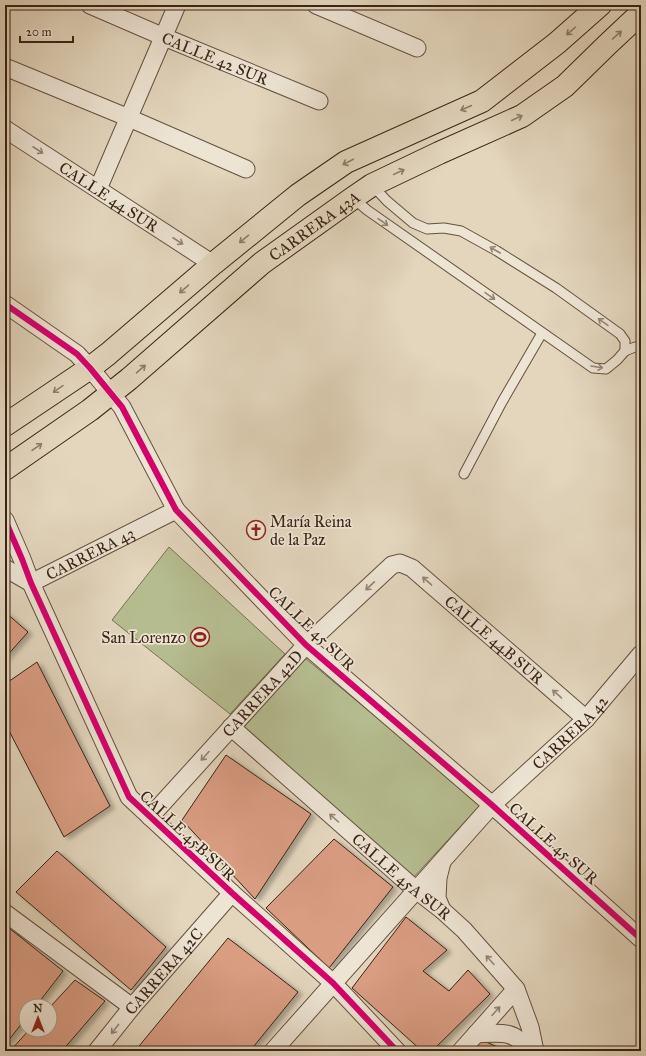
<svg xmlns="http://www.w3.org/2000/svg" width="646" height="1056" viewBox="0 0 646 1056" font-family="'IM FELL Great Primer',serif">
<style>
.green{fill:#b5bd90;stroke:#787052}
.building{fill:#d99d82;stroke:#3b2315;filter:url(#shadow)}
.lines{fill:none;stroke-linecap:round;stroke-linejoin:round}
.service-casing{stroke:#65503f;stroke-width:11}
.minor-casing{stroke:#65503f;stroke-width:19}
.primary-casing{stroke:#3b2315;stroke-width:24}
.service{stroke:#ede4d4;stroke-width:9}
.minor{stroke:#ede4d4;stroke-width:17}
.primary{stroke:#e3d6bd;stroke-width:22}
.cycleway-casing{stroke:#ede4d4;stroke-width:8}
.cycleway{stroke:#d6006c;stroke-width:6}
.oneway{stroke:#8f7c69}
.oneway2{stroke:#948474}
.labels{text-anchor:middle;stroke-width:3.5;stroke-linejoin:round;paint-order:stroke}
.street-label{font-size:16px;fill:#3b2315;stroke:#ede4d4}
.poi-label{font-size:16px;fill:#3b2315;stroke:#ede4d4;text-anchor:start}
</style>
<defs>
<filter id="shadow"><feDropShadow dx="4.5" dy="2.5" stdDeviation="2" flood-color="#0004"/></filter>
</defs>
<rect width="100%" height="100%" fill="#e3d6bd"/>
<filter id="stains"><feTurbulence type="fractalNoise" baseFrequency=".005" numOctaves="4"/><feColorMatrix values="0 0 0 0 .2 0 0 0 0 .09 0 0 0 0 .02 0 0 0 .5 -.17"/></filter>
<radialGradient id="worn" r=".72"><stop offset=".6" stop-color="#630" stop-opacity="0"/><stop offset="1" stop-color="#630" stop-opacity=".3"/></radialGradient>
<g class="green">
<path d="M169,547L285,654L230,714L112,620Z"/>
<path d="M305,658L481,804L413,878L244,727Z"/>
</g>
<g class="building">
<path d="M5,612L28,632L5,658Z"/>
<path d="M37,662L110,806L64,837L5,723V684Z"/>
<path d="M226,755L311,814L255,899L182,820Z"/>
<path d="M334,839L393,887L329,968L266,908Z"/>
<path d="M57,851L166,947L131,990L16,892Z"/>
<path d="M406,917L447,950L423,971L449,991L468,970L490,994L432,1051H422L352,988Z"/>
<path d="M9,928L63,971L36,1006H26V1018L5,1045V933Z"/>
<path d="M228,938L298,992L250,1051H135Z"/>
<path d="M75,980L105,1001L62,1051H10L29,1030H50V1007Z"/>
<path d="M480,1039L506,1051H470Z"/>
</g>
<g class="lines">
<g class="service-casing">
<g id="service">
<path d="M372,185L387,201L413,223L427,229L444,228L461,231L497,251L556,288L620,334L625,341V351"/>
<path d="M353,198L367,210L593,368L606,369L617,360L625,351L635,347H641"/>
<path d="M464,474L502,402L542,333"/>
</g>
</g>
<g class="minor-casing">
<g id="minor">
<path id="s1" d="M90,5L164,37L319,101"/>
<path d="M316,5L417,48"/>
<path d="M5,67L129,118L246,169"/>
<path id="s2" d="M5,129L213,264"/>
<path d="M98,189L177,5"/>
<path d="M5,304L77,354L90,368L122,407L176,510L306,645L492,805L641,939"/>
<path d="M5,520L22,559L31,583L129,797L232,893L333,983L397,1051"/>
<path id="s3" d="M5,568L31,583L176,510"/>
<path id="s4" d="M231,727L416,890L442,910L464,930L516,989L530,1027L535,1051"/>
<path id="s5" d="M150,817L306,645L392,565L400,563L412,568L586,719"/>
<path d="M442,862L438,878L437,898L442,910"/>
<path d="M5,913L132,1007"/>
<path d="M476,1034C498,1033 516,1029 528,1051"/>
<path id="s6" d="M97,1051L132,1007L232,893"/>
<path id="s7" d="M273,1051L492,805L586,719L641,654"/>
<path d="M461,1051L516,989"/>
</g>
</g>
<g class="primary-casing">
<g id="primary">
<path d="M5,425L90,368L108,354L213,264L298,195L346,162L482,101L557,43L600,5"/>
<path id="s8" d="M5,469L90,410L129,379L262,263L353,198L372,185L439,153L522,116L565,86L609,43L641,13"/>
</g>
</g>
<use href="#service" class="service"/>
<use href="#minor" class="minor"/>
<use href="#primary" class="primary"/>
<g class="cycleway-casing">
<g id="cycleway">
<path d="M5,304L77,354L90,368L122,407L176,510L306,645L492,805L641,939"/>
<path d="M5,520L22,559L31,583L129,797L232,893L333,983L397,1051"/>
</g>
</g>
<use href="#cycleway" class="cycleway"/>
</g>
<defs><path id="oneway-shaft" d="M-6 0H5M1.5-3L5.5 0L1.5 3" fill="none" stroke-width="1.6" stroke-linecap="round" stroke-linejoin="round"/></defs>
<g class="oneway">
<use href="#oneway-shaft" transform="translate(571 31) rotate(138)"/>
<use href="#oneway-shaft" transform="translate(617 35) rotate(-42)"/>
<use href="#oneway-shaft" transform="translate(466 108) rotate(156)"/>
<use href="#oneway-shaft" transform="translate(517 118) rotate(-25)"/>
<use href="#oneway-shaft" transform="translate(348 162) rotate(152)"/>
<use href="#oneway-shaft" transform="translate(399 172) rotate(-25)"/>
<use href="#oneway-shaft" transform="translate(244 239) rotate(141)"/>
<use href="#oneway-shaft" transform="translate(184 289) rotate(139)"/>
<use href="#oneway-shaft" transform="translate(141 369) rotate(-41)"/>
<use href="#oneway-shaft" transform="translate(58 389) rotate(145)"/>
<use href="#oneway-shaft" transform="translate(37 447) rotate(-35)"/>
</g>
<g class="oneway2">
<use href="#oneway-shaft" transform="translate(38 150) rotate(33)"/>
<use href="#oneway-shaft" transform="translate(383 222) rotate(35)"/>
<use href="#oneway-shaft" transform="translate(178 241) rotate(33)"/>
<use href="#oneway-shaft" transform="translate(495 250) rotate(-150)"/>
<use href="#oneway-shaft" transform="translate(490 296) rotate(35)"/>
<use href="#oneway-shaft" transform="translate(603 322) rotate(-145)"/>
<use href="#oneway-shaft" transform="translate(597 367) rotate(9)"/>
<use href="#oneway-shaft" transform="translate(427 581) rotate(-139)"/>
<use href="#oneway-shaft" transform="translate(370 586) rotate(137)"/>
<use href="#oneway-shaft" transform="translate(557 694) rotate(-139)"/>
<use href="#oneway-shaft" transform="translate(205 756) rotate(132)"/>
<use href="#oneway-shaft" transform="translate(334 818) rotate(-138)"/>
<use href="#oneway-shaft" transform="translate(490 960) rotate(-132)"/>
<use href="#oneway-shaft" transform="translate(496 1011) rotate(-48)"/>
<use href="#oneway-shaft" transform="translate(115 1029) rotate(128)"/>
</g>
<defs>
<g id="church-ring" transform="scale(1)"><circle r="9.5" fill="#ede4d4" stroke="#8f2418" stroke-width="1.5"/><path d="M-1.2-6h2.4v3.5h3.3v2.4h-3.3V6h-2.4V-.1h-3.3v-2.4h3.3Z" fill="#8f2418"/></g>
<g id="stadium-ring" transform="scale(1)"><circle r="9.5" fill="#ede4d4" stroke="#8f2418" stroke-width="1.5"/><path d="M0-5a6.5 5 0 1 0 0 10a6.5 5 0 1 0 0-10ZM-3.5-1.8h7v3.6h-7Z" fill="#8f2418"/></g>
</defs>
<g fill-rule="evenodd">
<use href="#church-ring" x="256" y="530"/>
<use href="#stadium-ring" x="200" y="637"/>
</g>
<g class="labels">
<g class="street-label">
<text dy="6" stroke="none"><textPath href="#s1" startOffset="136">CALLE 42 SUR</textPath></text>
<text dy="6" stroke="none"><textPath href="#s2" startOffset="124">CALLE 44 SUR</textPath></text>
<text dy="6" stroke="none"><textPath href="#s8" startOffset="394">CARRERA 43A</textPath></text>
<text dy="6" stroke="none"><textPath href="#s3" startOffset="96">CARRERA 43</textPath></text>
<text transform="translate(312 628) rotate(44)" y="6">CALLE 45 SUR</text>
<text dy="6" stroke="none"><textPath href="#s5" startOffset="480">CALLE 44B SUR</textPath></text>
<text dy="6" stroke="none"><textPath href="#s5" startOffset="167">CARRERA 42D</textPath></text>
<text dy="6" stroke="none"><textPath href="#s7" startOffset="436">CARRERA 42</textPath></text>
<text transform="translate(188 835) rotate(43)" y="6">CALLE 45B SUR</text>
<text transform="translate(554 843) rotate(42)" y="6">CALLE 45 SUR</text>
<text dy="6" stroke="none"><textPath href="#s4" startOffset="227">CALLE 45A SUR</textPath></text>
<text dy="6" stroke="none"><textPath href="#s6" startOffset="104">CARRERA 42C</textPath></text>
</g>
<g class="poi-label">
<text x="270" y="527">María Reina<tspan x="270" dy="18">de la Paz</tspan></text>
<text x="186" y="643" text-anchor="end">San Lorenzo</text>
</g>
</g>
<rect width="646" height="1056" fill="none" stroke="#e3d6bd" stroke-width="20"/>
<rect x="6" y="6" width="634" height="1044" fill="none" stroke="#3b2315" stroke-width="2"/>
<rect x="10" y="10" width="626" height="1036" fill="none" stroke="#3b2315"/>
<g transform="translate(38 1018)"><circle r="19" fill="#ede4d4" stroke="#a69788"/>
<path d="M0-3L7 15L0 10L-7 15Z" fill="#8f2418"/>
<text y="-6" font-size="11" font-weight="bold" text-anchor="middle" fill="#3b2315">N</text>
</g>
<path d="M20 36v6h53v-6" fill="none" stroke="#3b2315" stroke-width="2"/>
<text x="26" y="36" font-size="12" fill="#3b2315" stroke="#ede4d4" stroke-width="3" paint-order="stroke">20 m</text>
<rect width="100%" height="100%" filter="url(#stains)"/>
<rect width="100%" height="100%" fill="url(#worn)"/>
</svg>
